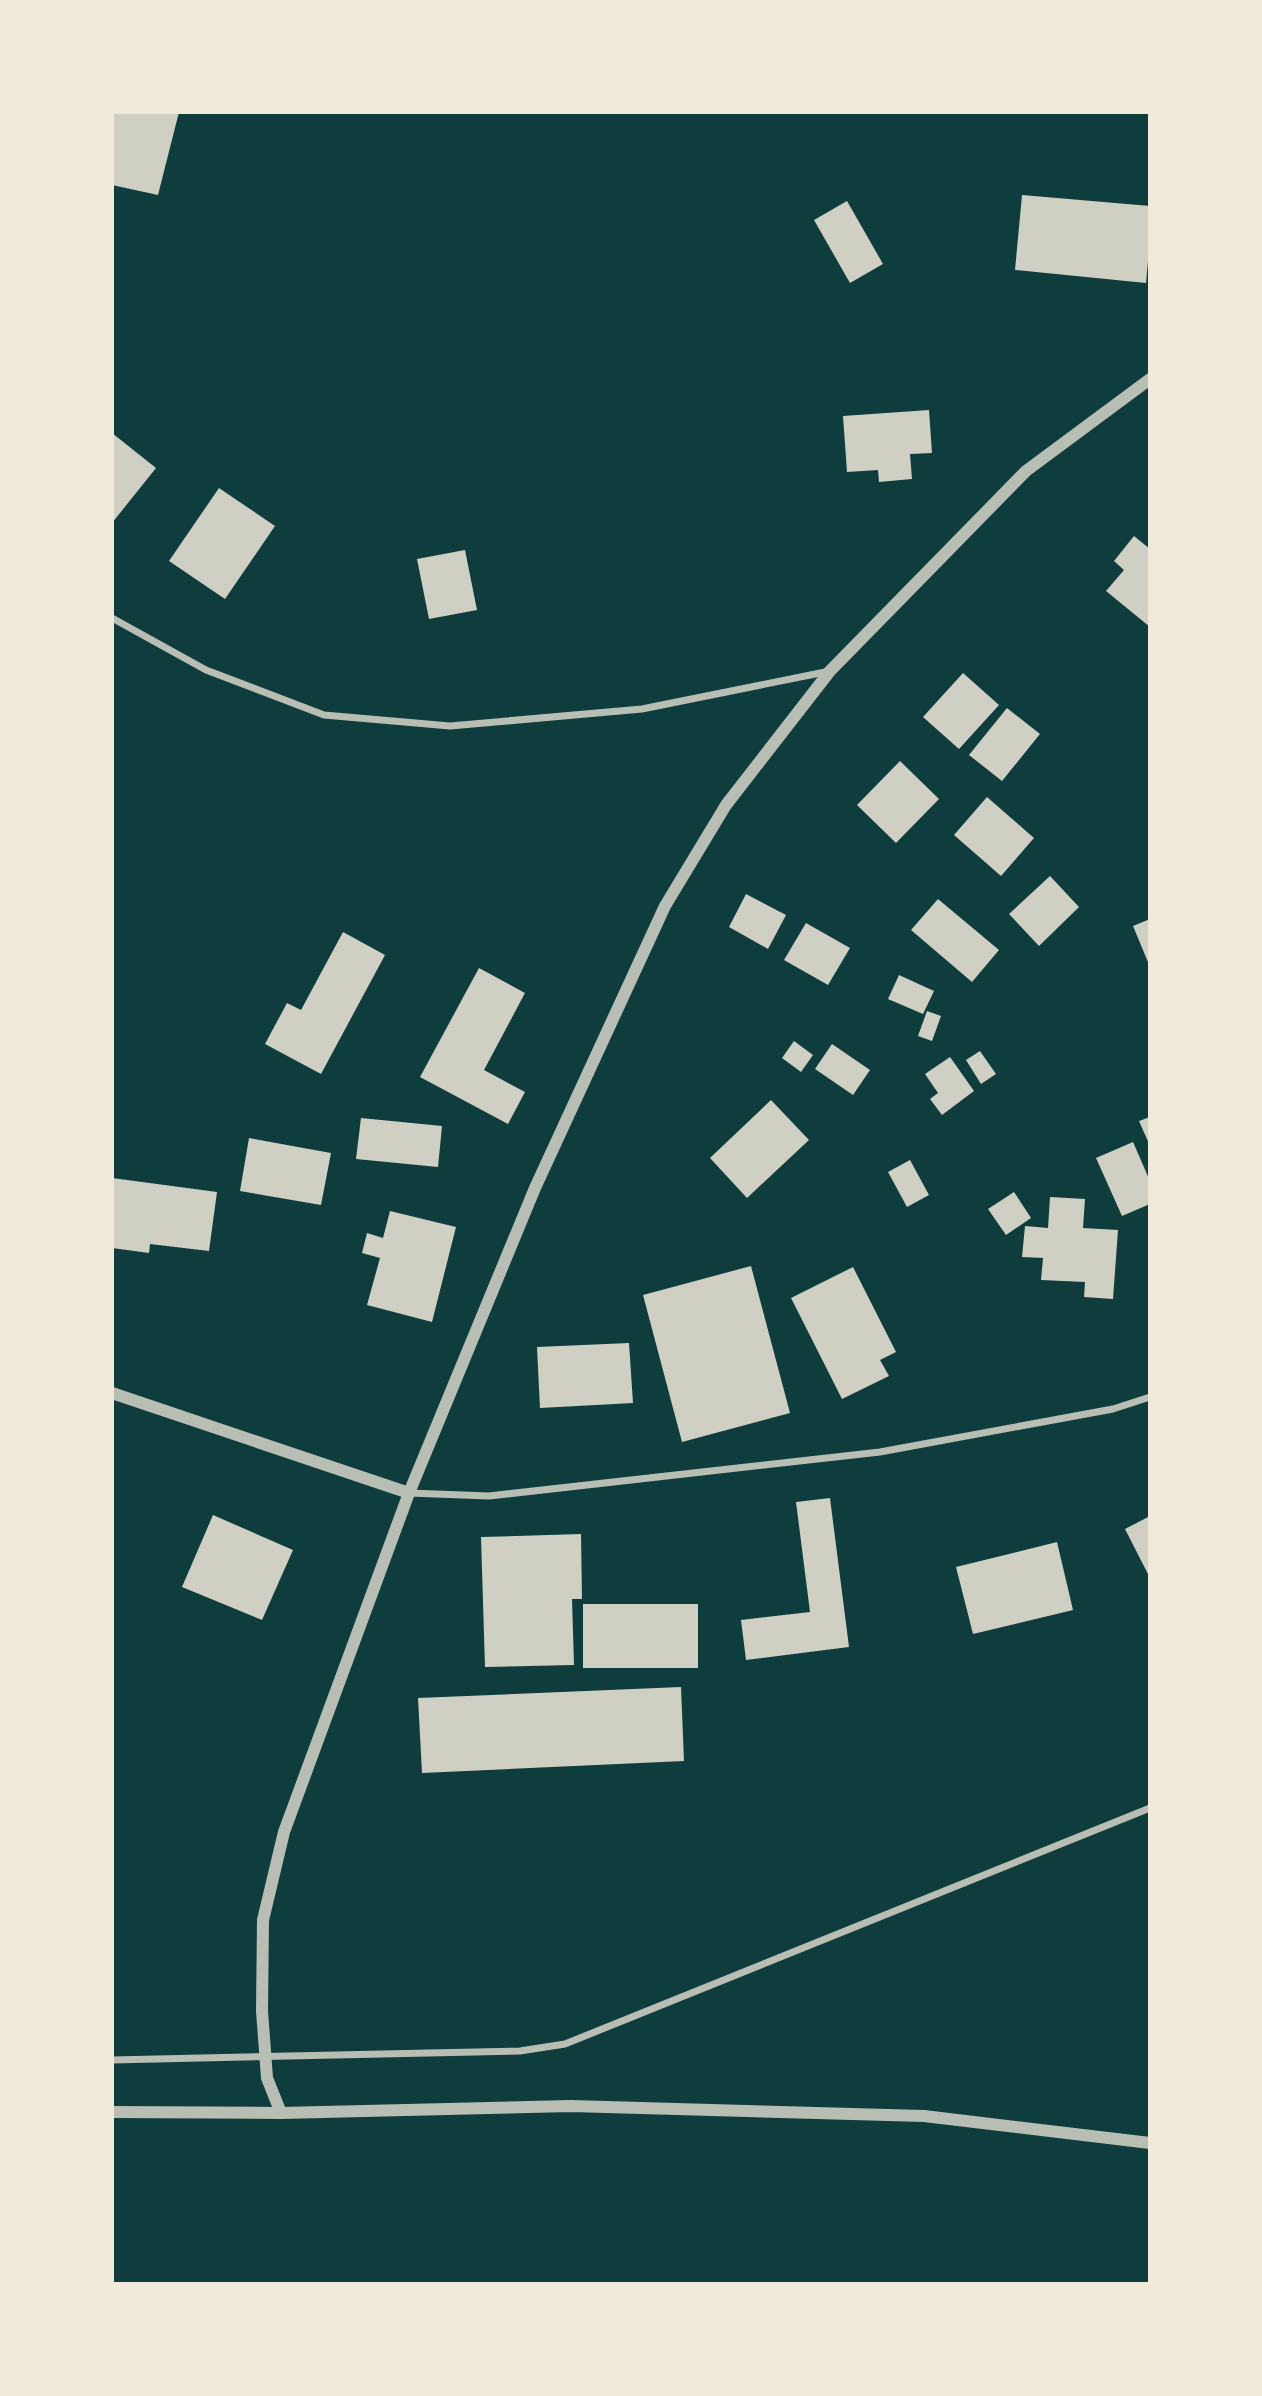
<svg xmlns="http://www.w3.org/2000/svg" width="1262" height="2396" viewBox="0 0 1262 2396" font-family="'PT Sans',sans-serif">
<style>
.building{fill:#cfcfc3}
.lines{fill:none;stroke-linecap:round;stroke-linejoin:round}
.minor{stroke:#b8beb3;stroke-width:7}
.tertiary{stroke:#b8beb3;stroke-width:12}
</style>
<rect width="100%" height="100%" fill="#0f3d3e"/>
<g class="building">
<path d="M112,112H179L158,195L112,185Z"/>
<path d="M1022,195L1150,206V239L1146,283L1015,270Z"/>
<path d="M847,201L883,264L850,283L814,220Z"/>
<path d="M929,410L932,453L910,454L912,479L879,482L878,470L847,472L843,416Z"/>
<path d="M112,433L156,468L112,523Z"/>
<path d="M219,488L275,526L225,599L169,561Z"/>
<path d="M1134,536L1150,549V627L1106,591L1124,570L1114,561Z"/>
<path d="M465,550L477,610L429,619L417,559Z"/>
<path d="M963,673L999,705L959,749L923,717Z"/>
<path d="M1007,708L1040,734L1002,781L969,755Z"/>
<path d="M900,761L939,799L896,843L857,805Z"/>
<path d="M987,797L1034,838L1001,876L954,835Z"/>
<path d="M1050,876L1079,907L1039,946L1009,914Z"/>
<path d="M746,894L786,915L768,949L729,927Z"/>
<path d="M938,899L999,950L972,982L911,930Z"/>
<path d="M1150,919V967L1133,926Z"/>
<path d="M806,923L850,948L828,985L784,960Z"/>
<path d="M343,932L385,955L321,1074L265,1044L287,1003L301,1010Z"/>
<path d="M479,968L525,993L484,1070L525,1092L508,1124L420,1077Z"/>
<path d="M899,975L934,991L923,1014L888,999Z"/>
<path d="M927,1011L941,1016L932,1041L918,1036Z"/>
<path d="M794,1041L813,1055L801,1072L782,1058Z"/>
<path d="M832,1044L870,1070L853,1095L815,1069Z"/>
<path d="M980,1051L996,1074L981,1084L966,1060Z"/>
<path d="M950,1057L974,1091L942,1115L930,1099L938,1093L925,1074Z"/>
<path d="M771,1100L809,1140L747,1198L710,1158Z"/>
<path d="M1150,1117V1146L1139,1121Z"/>
<path d="M361,1118L442,1126L438,1167L356,1159Z"/>
<path d="M249,1138L331,1153L321,1205L240,1191Z"/>
<path d="M1133,1142L1150,1181V1204L1122,1216L1096,1158Z"/>
<path d="M910,1160L929,1195L907,1207L888,1172Z"/>
<path d="M112,1178L217,1192L209,1251L150,1244L149,1253L112,1248Z"/>
<path d="M1014,1192L1031,1218L1006,1235L988,1209Z"/>
<path d="M1050,1197L1085,1199L1083,1228L1118,1230L1113,1299L1084,1297L1085,1282L1041,1280L1043,1258L1022,1257L1025,1226L1048,1228Z"/>
<path d="M390,1211L456,1227L432,1322L367,1305L380,1258L362,1253L367,1233L383,1238Z"/>
<path d="M751,1266L790,1413L682,1442L643,1295Z"/>
<path d="M853,1267L896,1352L880,1360L889,1376L842,1399L791,1298Z"/>
<path d="M629,1343L633,1403L540,1408L537,1347Z"/>
<path d="M830,1498L849,1647L746,1660L741,1620L810,1612L796,1502Z"/>
<path d="M213,1515L293,1550L262,1620L182,1587Z"/>
<path d="M1150,1516V1578L1125,1529Z"/>
<path d="M581,1534L582,1599H572L574,1665L485,1667L481,1537Z"/>
<path d="M1057,1542L1073,1610L973,1634L956,1567Z"/>
<rect x="583" y="1604" width="115" height="64"/>
<path d="M681,1687L684,1761L422,1773L418,1698Z"/>
</g>
<g class="lines">
<g class="minor">
<path d="M112,618L206,670L324,715L450,726L642,709L830,671"/>
<path d="M409,1493L489,1496L880,1452L1113,1409L1150,1397"/>
<path d="M112,2060L520,2051L565,2044L1150,1808"/>
</g>
<g class="tertiary">
<path d="M112,1393L409,1493"/>
<path d="M112,2112L281,2113L571,2106L924,2116L1150,2143"/>
<path d="M281,2113L267,2078L262,2011L263,1920L284,1832L409,1493L535,1188L665,906L726,805L830,671L1026,471L1150,379"/>
</g>
</g>
<rect width="1262" height="2396" fill="none" stroke="#f1e9da" stroke-width="228"/>
</svg>
